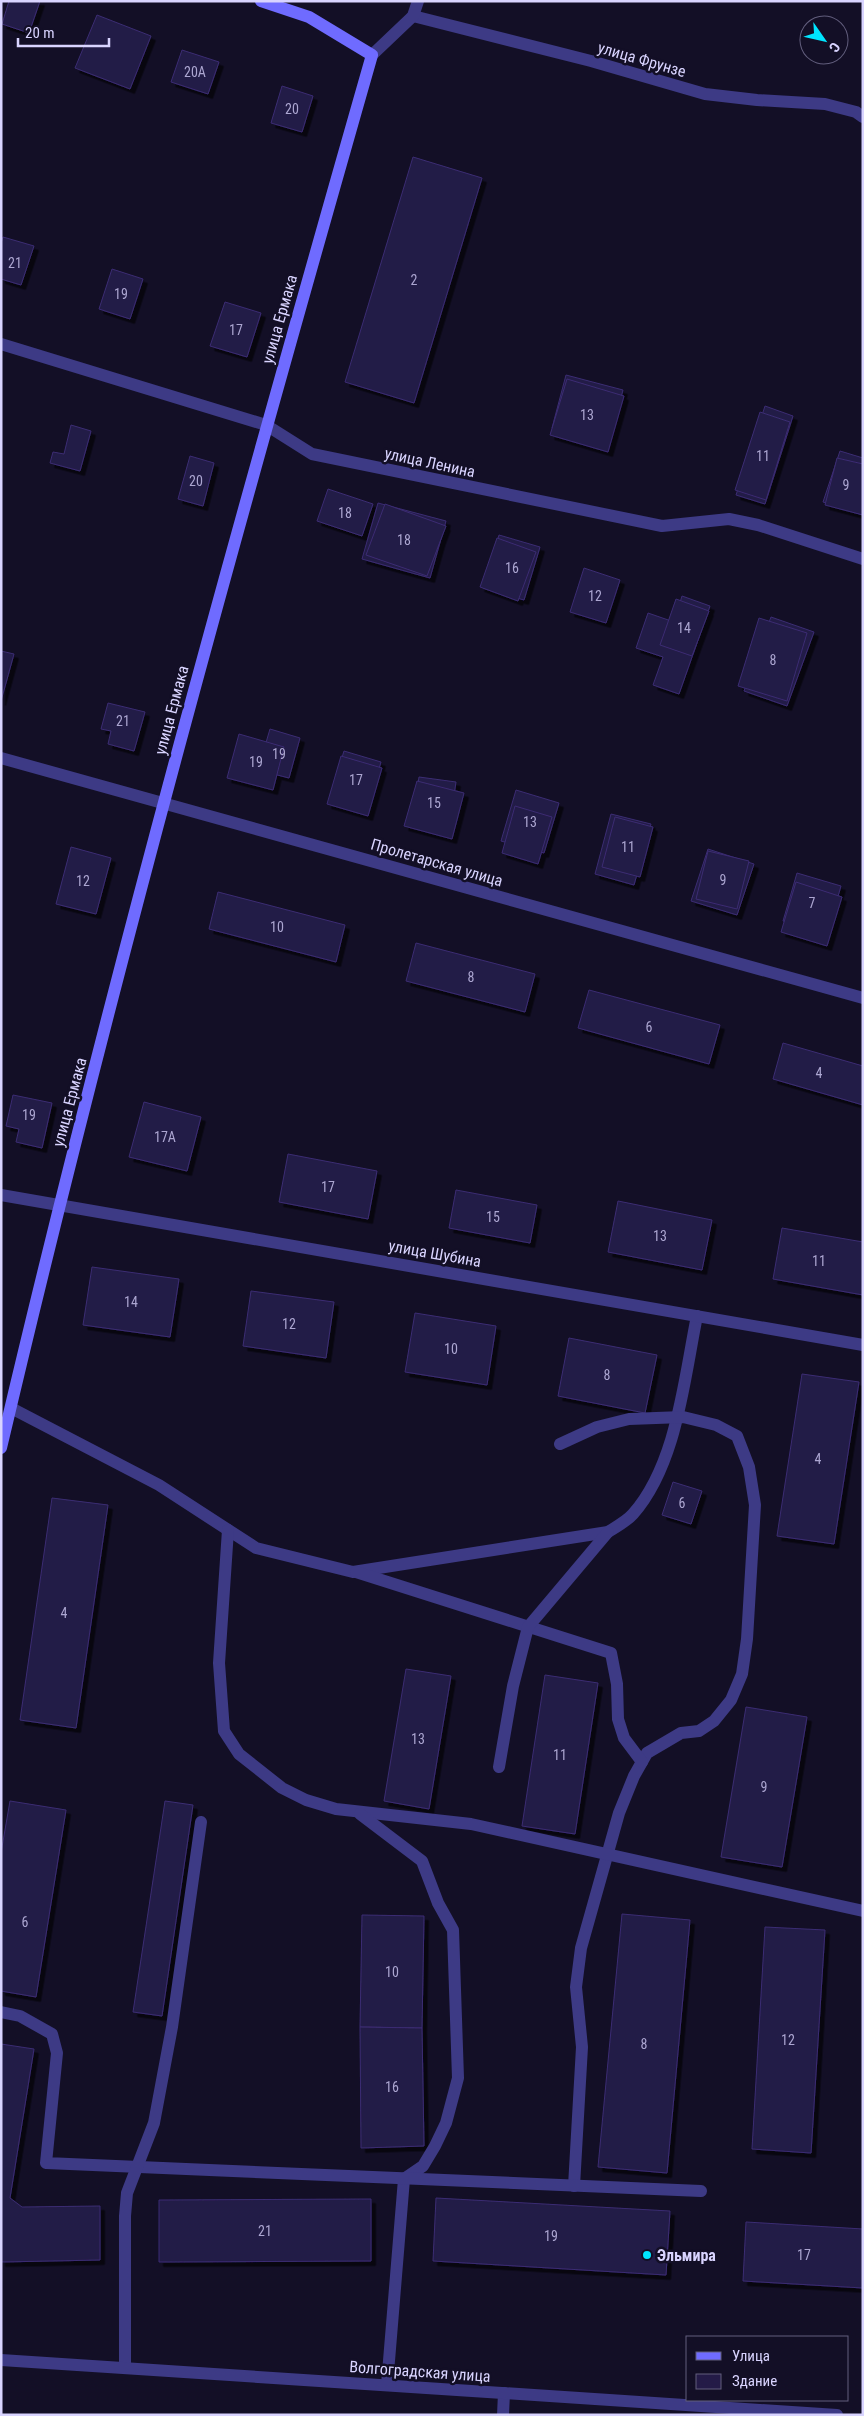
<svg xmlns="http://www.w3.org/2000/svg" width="864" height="2416" viewBox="0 0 864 2416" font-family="'Roboto Condensed',sans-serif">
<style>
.building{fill:#241b47;stroke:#3b2d73;filter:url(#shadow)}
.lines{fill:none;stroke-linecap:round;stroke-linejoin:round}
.lane{stroke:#3d3a85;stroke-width:12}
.street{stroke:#3d3a85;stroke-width:12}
.secondary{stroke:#6f6bff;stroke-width:12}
.poi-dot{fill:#00e5ff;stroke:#130f26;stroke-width:2}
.labels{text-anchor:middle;stroke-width:5;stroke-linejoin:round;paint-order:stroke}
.number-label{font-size:14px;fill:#aca6d1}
.street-label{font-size:16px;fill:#d9d4ff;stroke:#130f26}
.poi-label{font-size:16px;font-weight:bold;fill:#d9d4ff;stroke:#130f26;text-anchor:start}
</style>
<defs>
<filter id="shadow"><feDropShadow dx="4.5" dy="4.5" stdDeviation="0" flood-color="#0009"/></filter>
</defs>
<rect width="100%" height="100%" fill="#130f26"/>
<g class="building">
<path d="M9,1H40L29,33L2,24Z"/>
<path d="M97,15L151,36L130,89L75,68Z"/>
<path d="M182,50L219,62L208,94L171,82Z"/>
<path d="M282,86L313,96L302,132L271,123Z"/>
<path d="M413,157L482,178L414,403L345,382Z"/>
<path d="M3,237L34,246L21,285L1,279V243Z"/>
<path d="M112,269L143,279L130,319L99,309Z"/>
<path d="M225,302L261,313L247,357L210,346Z"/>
<path d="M566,375L623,390L609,443L552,428Z"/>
<path d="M567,379L624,396L608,452L550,435Z"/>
<path d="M765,406L793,416L765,504L736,495Z"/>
<path d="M760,412L790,422L766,500L735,490Z"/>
<path d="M71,425L91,431L80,471L50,463L53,452L64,454Z"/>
<path d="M840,451L863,458V515L823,502Z"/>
<path d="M190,456L214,463L203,506L178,499Z"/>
<path d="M837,458L863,464V515L825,505Z"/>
<path d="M328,489L373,504L362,536L317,521Z"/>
<path d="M378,503L446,521L430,578L362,559Z"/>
<path d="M385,504L446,526L427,576L366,555Z"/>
<path d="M499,535L540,547L524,600L483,588Z"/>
<path d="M497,538L536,552L518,601L480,587Z"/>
<path d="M584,568L620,580L606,623L570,612Z"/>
<path d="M682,596L710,606L679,694L653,685L663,657L636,648L648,613L674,622Z"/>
<path d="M676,599L709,611L692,656L660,645Z"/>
<path d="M771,617L814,632L787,706L744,691Z"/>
<path d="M759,618L807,633L787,701L738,686Z"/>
<path d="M1,651L14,654L1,701Z"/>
<path d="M108,703L145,712L134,751L108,744L111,731L101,729Z"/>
<path d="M270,729L300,738L289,778L258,770Z"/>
<path d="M239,734L284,747L273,790L227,778Z"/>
<path d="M344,751L381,762L367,809L330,797Z"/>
<path d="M341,756L382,768L368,816L327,804Z"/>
<path d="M419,777L456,782L449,828L412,823Z"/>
<path d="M417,781L464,793L452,839L404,826Z"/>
<path d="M516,790L559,803L544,853L501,841Z"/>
<path d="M515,806L552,817L538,864L502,853Z"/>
<path d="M611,814L651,824L634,885L595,874Z"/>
<path d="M615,817L653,827L640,877L602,867Z"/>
<path d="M71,847L111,858L96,914L56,904Z"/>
<path d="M708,849L754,864L737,915L691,901Z"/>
<path d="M708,851L749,861L737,909L696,899Z"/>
<path d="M797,873L841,886L827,934L783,921Z"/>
<path d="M796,882L842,897L827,946L781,932Z"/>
<path d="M218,892L345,925L336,962L209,929Z"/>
<path d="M416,943L535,974L525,1012L406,981Z"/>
<path d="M589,990L720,1025L709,1064L578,1028Z"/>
<path d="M783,1043L863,1066V1105L773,1079Z"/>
<path d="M13,1095L52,1103L42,1148L16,1142L19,1129L6,1126Z"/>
<path d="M144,1102L201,1117L187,1171L129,1157Z"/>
<path d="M288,1154L377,1171L368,1219L279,1202Z"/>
<path d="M456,1190L537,1205L530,1243L449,1228Z"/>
<path d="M618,1201L712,1220L702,1270L608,1252Z"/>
<path d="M782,1228L863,1242V1295L773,1279Z"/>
<path d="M92,1267L179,1279L170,1337L83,1325Z"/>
<path d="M251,1291L334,1302L326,1358L243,1346Z"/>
<path d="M415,1313L496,1326L487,1385L405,1372Z"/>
<path d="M569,1338L657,1355L645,1413L558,1396Z"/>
<path d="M802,1374L859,1382L834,1544L777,1536Z"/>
<path d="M673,1482L702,1491L691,1524L662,1515Z"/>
<path d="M52,1498L108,1505L76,1728L20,1720Z"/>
<path d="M406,1669L451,1676L429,1809L384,1801Z"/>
<path d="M545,1675L598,1683L575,1834L522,1826Z"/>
<path d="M746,1707L807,1717L782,1867L721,1857Z"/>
<path d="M10,1801L66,1810L36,1997L1,1991V1853Z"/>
<path d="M165,1801L193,1805L162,2016L133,2012Z"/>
<path d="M622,1914L690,1920L667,2173L598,2167Z"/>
<path d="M362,1915L424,1916L422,2028L360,2027Z"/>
<path d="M765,1927L825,1930L811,2153L752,2149Z"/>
<path d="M360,2027L422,2028L424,2146L361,2148Z"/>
<path d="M1,2044L34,2049L10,2198L22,2207L100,2206V2260L1,2262Z"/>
<path d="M436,2198L670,2211L666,2275L433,2261Z"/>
<path d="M371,2199V2261L159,2262V2200Z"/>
<path d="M746,2222L863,2229V2288L743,2281Z"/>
</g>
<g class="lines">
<g class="lane">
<path d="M11,1408L159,1485L256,1548L353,1572L608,1532C616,1527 627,1521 633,1514C677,1464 684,1379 697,1316"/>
<path d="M560,1444L597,1427L629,1419L683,1417L716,1425L737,1436L749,1467L755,1505L747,1639L742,1674L731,1700L714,1721L699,1731L681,1733L647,1753L634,1776L619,1813L581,1948L576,1987L582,2047L574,2186"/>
<path d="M228,1530L219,1663L224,1731L239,1754L282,1788L306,1800L336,1809L471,1824L863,1911"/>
<path d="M356,1572L611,1653L617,1684L618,1719L624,1738L642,1762"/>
<path d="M499,1767L513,1686L528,1627L608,1532"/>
<path d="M360,1814L422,1861L438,1903L453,1930L458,2078L446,2123L435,2146L423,2166L404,2179L387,2385"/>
<path d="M1,2012L20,2016L52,2034L57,2053L46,2163L701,2191"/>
<path d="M125,2368V2216L127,2193L154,2123L172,2027L201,1822"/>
<path d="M503,2415L504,2393"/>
</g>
<g class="street">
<path d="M413,16L591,61L705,94L757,100L825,104L856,112L863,117"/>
<path d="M372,55L413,16L418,1"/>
<path d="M1,344L266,425L312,454L662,526L729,519L758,525L863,559"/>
<path d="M1,758L863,998"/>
<path d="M1,1195L863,1345"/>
<path d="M1,2360L837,2415"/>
</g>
<path class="secondary" d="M1,1448C111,980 240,517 372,55L309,17L261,1"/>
</g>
<circle class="poi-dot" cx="647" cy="2255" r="5"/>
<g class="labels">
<g class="number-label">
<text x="195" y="77">20А</text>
<text x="292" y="114">20</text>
<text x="15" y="268">21</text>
<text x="414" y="285">2</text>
<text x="121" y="299">19</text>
<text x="236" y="335">17</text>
<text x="587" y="420">13</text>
<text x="763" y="461">11</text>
<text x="196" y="486">20</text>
<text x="846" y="490">9</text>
<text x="345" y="518">18</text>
<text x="404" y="545">18</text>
<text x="512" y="573">16</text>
<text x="595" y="601">12</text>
<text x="684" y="633">14</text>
<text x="773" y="665">8</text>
<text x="123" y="726">21</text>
<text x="279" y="759">19</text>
<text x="256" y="767">19</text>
<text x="356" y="785">17</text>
<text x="434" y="808">15</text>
<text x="530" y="827">13</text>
<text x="628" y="852">11</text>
<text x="723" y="885">9</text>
<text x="83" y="886">12</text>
<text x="812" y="908">7</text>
<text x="277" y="932">10</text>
<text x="471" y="982">8</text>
<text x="649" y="1032">6</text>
<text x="819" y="1078">4</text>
<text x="29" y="1120">19</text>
<text x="165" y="1142">17А</text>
<text x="328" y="1192">17</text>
<text x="493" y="1222">15</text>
<text x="660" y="1241">13</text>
<text x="819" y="1266">11</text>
<text x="131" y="1307">14</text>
<text x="289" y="1329">12</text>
<text x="451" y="1354">10</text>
<text x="607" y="1380">8</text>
<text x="818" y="1464">4</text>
<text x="682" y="1508">6</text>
<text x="64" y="1618">4</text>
<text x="418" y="1744">13</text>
<text x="560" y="1760">11</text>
<text x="764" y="1792">9</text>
<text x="25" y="1927">6</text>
<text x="392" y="1977">10</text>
<text x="788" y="2045">12</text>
<text x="644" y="2049">8</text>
<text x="392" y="2092">16</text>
<text x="265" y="2236">21</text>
<text x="551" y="2241">19</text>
<text x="804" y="2260">17</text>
</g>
<g class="street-label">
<text transform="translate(642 59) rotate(16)" y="6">улица Фрунзе</text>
<text transform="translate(279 319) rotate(-74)" y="6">улица Ермака</text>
<text transform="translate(430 462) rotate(12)" y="6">улица Ленина</text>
<text transform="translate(171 710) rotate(-75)" y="6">улица Ермака</text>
<text transform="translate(437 862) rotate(16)" y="6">Пролетарская улица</text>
<text transform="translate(69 1102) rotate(-75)" y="6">улица Ермака</text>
<text transform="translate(435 1253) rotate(10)" y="6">улица Шубина</text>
<text transform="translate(420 2371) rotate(4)" y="6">Волгоградская улица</text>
</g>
<g class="poi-label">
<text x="657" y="2261">Эльмира</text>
</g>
</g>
<rect width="864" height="2416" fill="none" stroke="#d9d4ff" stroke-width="5"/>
<rect x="686" y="2336" width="162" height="65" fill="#130f26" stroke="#625e7d"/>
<rect x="696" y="2352" width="25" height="8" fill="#6f6bff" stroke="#625e7d"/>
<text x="732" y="2361" font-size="15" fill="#d9d4ff">Улица</text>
<rect x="696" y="2374" width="25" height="15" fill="#241b47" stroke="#625e7d"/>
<text x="732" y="2386" font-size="15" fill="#d9d4ff">Здание</text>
<g transform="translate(824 40) rotate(124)"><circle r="24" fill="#130f26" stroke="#625e7d"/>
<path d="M0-4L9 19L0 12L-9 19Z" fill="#00e5ff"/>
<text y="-8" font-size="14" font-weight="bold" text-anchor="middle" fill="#d9d4ff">С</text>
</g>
<path d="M18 38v8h91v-8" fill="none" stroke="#d9d4ff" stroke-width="2.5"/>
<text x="25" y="38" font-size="15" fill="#d9d4ff" stroke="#130f26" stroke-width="4" paint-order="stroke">20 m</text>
</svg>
